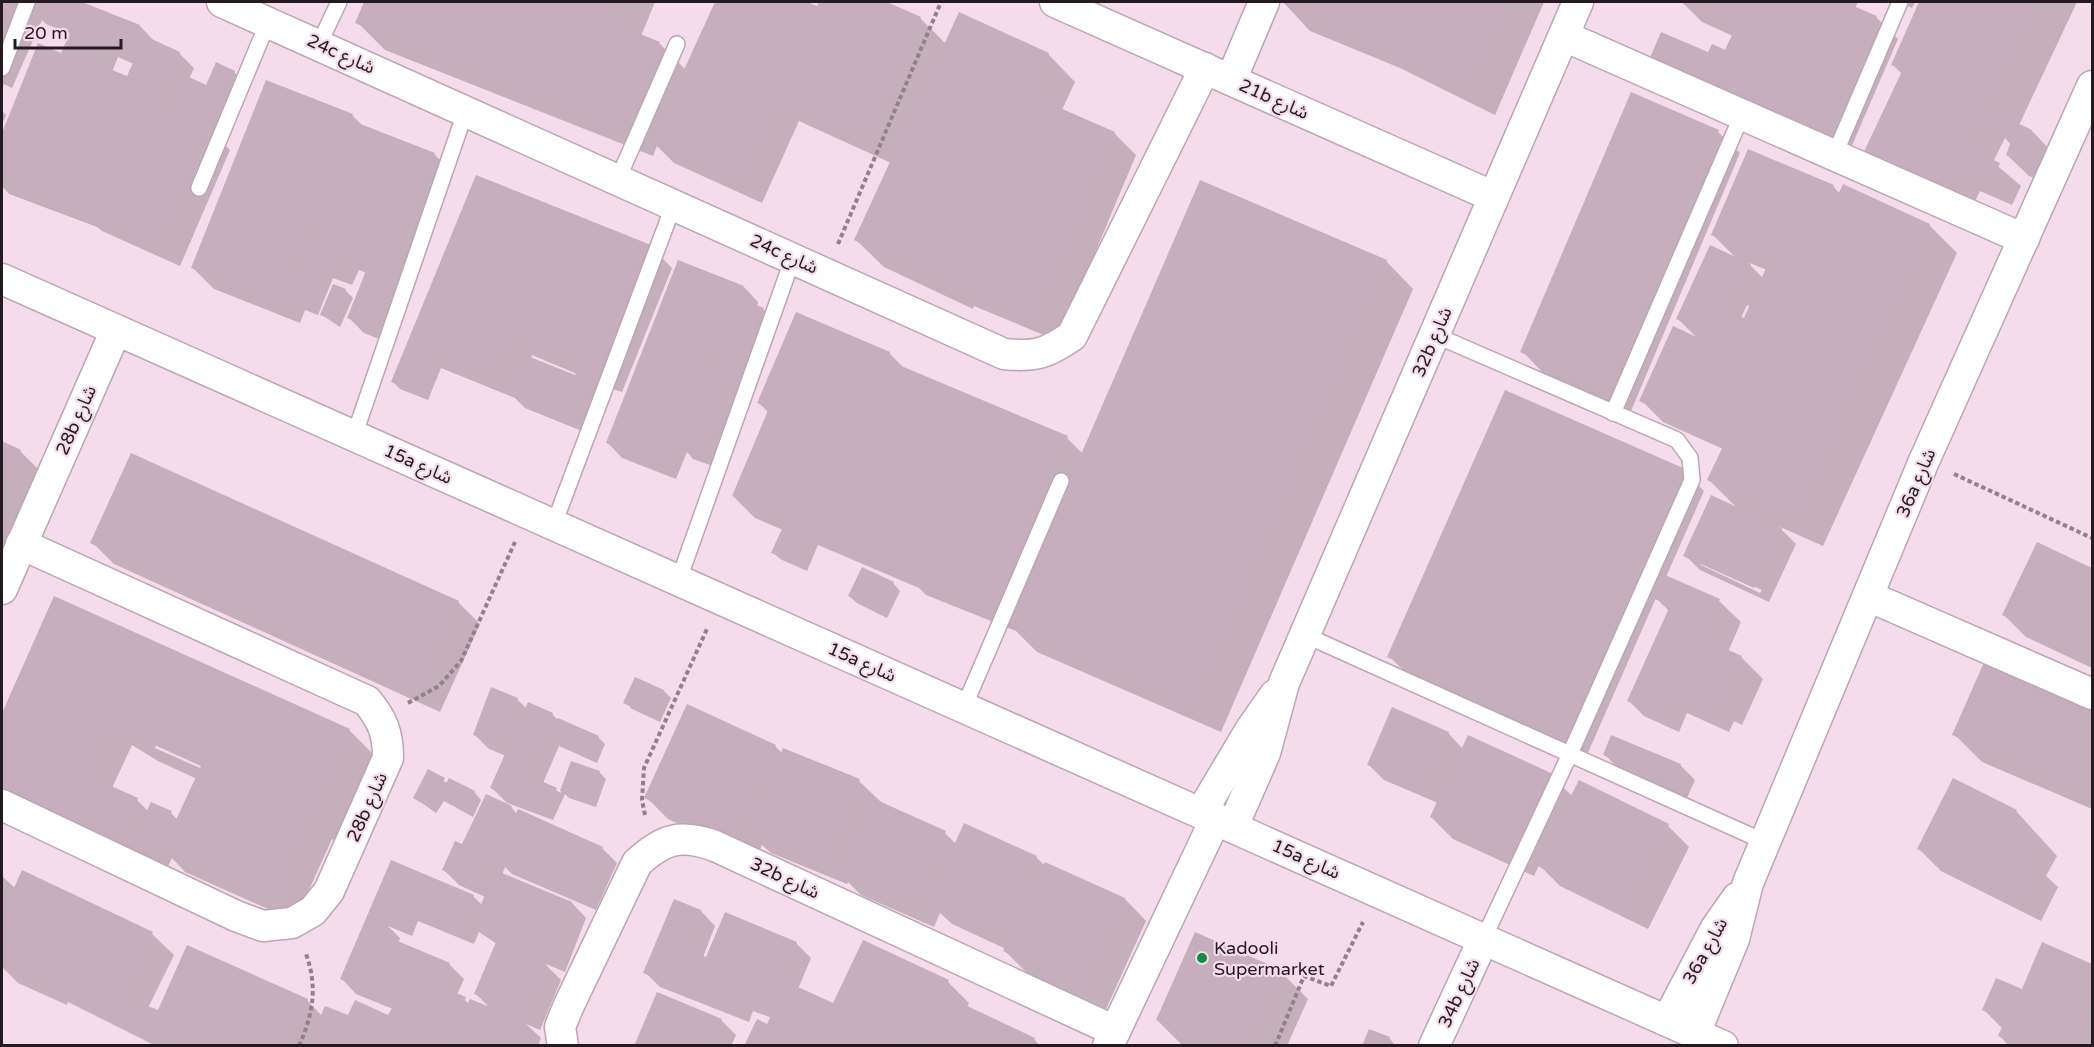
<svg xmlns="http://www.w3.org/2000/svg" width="2094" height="1047" viewBox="0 0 2094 1047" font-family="'Varela Round','Noto Sans Arabic',sans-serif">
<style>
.shadow{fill:#0003;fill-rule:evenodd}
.building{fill:#c6aebc;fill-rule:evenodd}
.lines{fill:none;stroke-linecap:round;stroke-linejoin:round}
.lane-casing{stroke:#bda6b4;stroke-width:18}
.street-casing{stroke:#bda6b4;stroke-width:33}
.path{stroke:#92818b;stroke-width:4;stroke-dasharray:4.5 3;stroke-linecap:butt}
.lane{stroke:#fff;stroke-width:15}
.street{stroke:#fff;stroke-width:30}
.poi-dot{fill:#148a44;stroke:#f4dcea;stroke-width:2}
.labels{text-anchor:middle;stroke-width:4.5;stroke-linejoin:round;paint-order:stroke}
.street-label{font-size:18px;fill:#231b20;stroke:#f4dcea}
.poi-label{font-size:18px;fill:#231b20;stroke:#f4dcea;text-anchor:start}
</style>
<rect width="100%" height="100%" fill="#f4dcea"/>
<g class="shadow">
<path d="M2,2H78L140,26L154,41L179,53L194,68L189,79L207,87L234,72L248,87L223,143L230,150L180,266L102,231L97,227L9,194L2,186V137L24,80L62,55L71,34L46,24L42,20L12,88L4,84L2,89ZM118,57L134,64L128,78L112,72Z"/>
<path d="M366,2H655L641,36L659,43L686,70L717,2H803L818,8L821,2H884L920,18L946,44L1048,54L1075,82L1062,110L1114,133L1136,155L1058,341L974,306L973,309L884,267L856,240L891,163L799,121L762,203L674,163L657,146L653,156L385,50L357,22Z"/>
<path d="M1283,2H1544L1495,115L1400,68L1310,31Z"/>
<path d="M1682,2H1858L1855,8L1876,17L1898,39L1847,157L1709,54L1726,52L1733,36L1702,22Z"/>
<path d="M1898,2H1915L1912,8Z"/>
<path d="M1921,2H2077L2019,125L2032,131L2053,153L2042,182L2029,176L2007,155L2011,145L2005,138L1993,162L2021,186L2012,205L1980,191L1967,218L1885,179L1902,74L1892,64Z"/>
<path d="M2,111L6,115L2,124Z"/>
<path d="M352,115L364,127L435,155L449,169L407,288L412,293L392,344L364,333L349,318L366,273L359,270L352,285L333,278L318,315L305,310L300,323L214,289L193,268Z"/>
<path d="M1718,132L1740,153L1631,411L1543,373L1522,351Z"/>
<path d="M477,177L651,247L672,268L622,392L613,389L594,436L525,408L515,398L441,368L428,400L400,389L393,382ZM532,355L577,374L576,377L531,359Z"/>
<path d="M1833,186L1840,194L1929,225L1957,253L1823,546L1778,526L1796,544L1769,602L1700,570L1685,555L1739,510L1709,480L1723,449L1663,422L1641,400L1698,339L1678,319L1737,259L1712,234ZM1747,262L1767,270L1763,278ZM1747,305L1751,307L1745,320L1741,318ZM1701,562L1762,590L1760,593L1701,565Z"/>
<path d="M1386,261L1413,289L1221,732L1037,652L1016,631L926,595L919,588L818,545L807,571L780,559L773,552L783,530L755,518L733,496L769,413L759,403L889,353L906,370L1067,438L1083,454Z"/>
<path d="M334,286L345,290L353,298L340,327L322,315Z"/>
<path d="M744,287L758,302L757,307L763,309L778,324L748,400L715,467L693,459L687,452L676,479L622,458L608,443Z"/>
<path d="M2,443L20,451L42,473L2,562Z"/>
<path d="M1682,469L1704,491L1666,577L1719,601L1741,622L1728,652L1741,657L1763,679L1742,725L1734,721L1729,732L1687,713L1679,732L1644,716L1629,701L1669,611L1656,598L1587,755L1417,684L1389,656Z"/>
<path d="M92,542L458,602L480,624L440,712L114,564Z"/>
<path d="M2037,544L2092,569V668L2026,637L2004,615Z"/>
<path d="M893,583L900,591L887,618L857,603L849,596Z"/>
<path d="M55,598L349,730L377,758L339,843L332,839L295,921L185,872L172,858L167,869L2,796V714ZM132,745L158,761L197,779L178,820L171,813L148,811L137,800L112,788ZM156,745L202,765V769L155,748Z"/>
<path d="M664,691L671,698L660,722L632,709L625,702Z"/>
<path d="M517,699L527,709L552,714L558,720L598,737L605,744L597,763L559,746L543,783L561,793L572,762L599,772L606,779L596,807L569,798L565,794L553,820L507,803L492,788L506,756L489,749L474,734Z"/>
<path d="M2092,707V809L1982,762L1954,734Z"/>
<path d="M1448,733L1463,749L1550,774L1572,796L1668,826L1689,847L1648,929L1560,886L1539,865L1534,876L1453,839L1431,817L1438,803L1384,780L1369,765Z"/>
<path d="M775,746L782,753L859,781L881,802L945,833L956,844L1036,857L1045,866L1046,864L1125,899L1146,921L1106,1009L1027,973L1005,951L1006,949L952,924L940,913L934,927L861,895L848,882L847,884L771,853L762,845L756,859L668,819L646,797Z"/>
<path d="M1604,754L1680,765L1695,780L1687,798L1619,769Z"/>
<path d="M429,771L448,784L450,780L474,792L481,800L473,817L444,801L436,813L415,798Z"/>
<path d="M511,807L517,814L602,848L617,863L596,910L512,874L505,867L502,875L572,903L586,918L565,972L544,963L561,980L540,1030L526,1024L541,1038L538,1046H156L68,1002L67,1005L18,983L2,967V876L15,888L22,872L125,919L152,934L174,955L148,1008L159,1012L307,1000L322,1016H387L393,1009L356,994L342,979L392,862L473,896L482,905L485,897L459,885L444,870L463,846ZM418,921L474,944L479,932L497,944L476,994L491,1009L470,1004L457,995L464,979L449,964L398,943L400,938L388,926L412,936Z"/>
<path d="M2016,811L2057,856L2046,876L2058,887L2041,921L1941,871L1919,849Z"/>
<path d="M674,901L701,911L715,926L703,957L707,959L796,943L811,958L798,989L839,1008L948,982L969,1003L967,1008L1034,1039L1040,1046H746L773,1029L772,1018L753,1011L749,1022L660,987L645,972Z"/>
<path d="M2043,944L2092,965V1046H2009L2000,1036L2003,1029L1984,1010L2022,991Z"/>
<path d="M1280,971L1308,999L1287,1046H1183L1157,1020Z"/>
<path d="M721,1020L736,1035L731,1046H636Z"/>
<path d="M1389,1038L1396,1046H1364Z"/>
</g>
<g class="building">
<path d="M2,2H19L2,41Z"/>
<path d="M44,2H82L140,25L129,54L103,43L95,63L127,76L145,36L180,52L159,98L150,94L147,100L172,111L187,76L206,85L216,62L235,71L158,245L78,210L121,114L113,111L74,208L2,179V133L38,43L61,53L71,31L37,17Z"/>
<path d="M364,2H616L608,21L660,42L625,129L355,23Z"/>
<path d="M715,2H807L817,6L819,2H887L921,17L866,138L778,98L740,182L651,142Z"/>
<path d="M1281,2H1505L1467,89L1370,40Z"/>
<path d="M1680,2H1844L1877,16L1825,136L1649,60L1661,32L1708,52L1712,44L1725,50L1736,26Z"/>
<path d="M1919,2H2037L1968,149L2000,163L1991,185L1958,170L1945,197L1861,158L1903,69L1891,65Z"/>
<path d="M959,12L1049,53L1028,94L1115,132L1036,320L854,240ZM1003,151L1008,153L992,190L984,188Z"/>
<path d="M266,80L353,114L350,120L435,153L391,275L398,277L377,330L347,318L368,266L344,256L337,271L327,268L311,309L289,300L323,216L313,212L278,302L191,268Z"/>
<path d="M1631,92L1719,130L1609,391L1520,352Z"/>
<path d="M1994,112L2032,130L2020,161L2006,155L2013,136L1988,124Z"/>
<path d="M1748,149L1834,185L1796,271L1711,235Z"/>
<path d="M476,175L651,245L579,423L509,394L525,355L575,375L581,363L510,335L492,377L437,355L420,394L391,382Z"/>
<path d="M1200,180L1387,260L1193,705L1007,625Z"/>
<path d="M1843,184L1930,224L1795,520L1707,480L1726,440L1639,401L1673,326L1759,366L1763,359L1676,319L1710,245L1751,264L1739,290L1725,284L1715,305L1744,318L1766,268L1798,282Z"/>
<path d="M678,260L744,286L740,299L764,308L733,387L727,384L700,453L677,445L704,375L708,377L720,347L710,342L661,465L606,443Z"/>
<path d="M333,284L346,289L333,320L320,315Z"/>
<path d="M796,312L890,352L887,360L1068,436L993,612L819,538L856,452L849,449L800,564L771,553L786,520L732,496L769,408L757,403Z"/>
<path d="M1505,390L1683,468L1565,735L1387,657Z"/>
<path d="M2,441L21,450L2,494Z"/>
<path d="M131,453L459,601L418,691L90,543Z"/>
<path d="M1711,495L1782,528L1754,588L1683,556Z"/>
<path d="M2037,542L2092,568V657L2002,615Z"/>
<path d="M862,567L894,582L880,612L848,596Z"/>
<path d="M1665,575L1720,599L1703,639L1742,656L1714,718L1672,699L1664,718L1627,701L1670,606L1655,599Z"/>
<path d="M54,596L350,729L273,901L162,850L201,766L110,725L86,775L138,798L125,826L137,831L151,802L172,811L152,855L2,786V713Z"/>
<path d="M1985,660L2092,706V794L1952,735Z"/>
<path d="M635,677L664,690L653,716L623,703Z"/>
<path d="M491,687L518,698L499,745L473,735Z"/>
<path d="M528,702L553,713L516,799L490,788Z"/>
<path d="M687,704L776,745L734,838L644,798Z"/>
<path d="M1392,707L1449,732L1424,789L1367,765Z"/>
<path d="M558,718L599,736L590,757L549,739Z"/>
<path d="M1468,735L1551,773L1512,856L1430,817Z"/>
<path d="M1611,735L1681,764L1672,784L1603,755Z"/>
<path d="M783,748L860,779L826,863L748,832Z"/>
<path d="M571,761L600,771L589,801L560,791Z"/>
<path d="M428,769L445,778L429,807L413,798Z"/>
<path d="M530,776L557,788L546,814L519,802Z"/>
<path d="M449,778L475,791L466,811L439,798Z"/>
<path d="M1953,778L2017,810L2012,820L2036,833L2023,858L2037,865L2019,901L1917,849Z"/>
<path d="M1579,780L1669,824L1626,909L1536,865Z"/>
<path d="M486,794L512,806L475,886L442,870L455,841L462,844Z"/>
<path d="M872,798L946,831L912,906L837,873Z"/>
<path d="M518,809L603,847L581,896L496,859Z"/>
<path d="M964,823L1037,856L1001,935L928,903Z"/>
<path d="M391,860L474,895L459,931L412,911L404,929L386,922L381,934L450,963L440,986L466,997L445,1046H328L311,1038L325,1006L348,1015L355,1000L388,1015L395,1003L340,979Z"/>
<path d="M1045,862L1125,898L1085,988L1003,951Z"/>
<path d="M22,870L153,932L122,996L158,1010L187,945L308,999L287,1046H180L2,965V946L9,929L2,925V915Z"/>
<path d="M495,870L572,902L550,958L472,927Z"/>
<path d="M674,899L701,910L686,948L706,957L725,912L797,942L769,1009L739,997L734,1009L643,973Z"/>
<path d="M1195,932L1281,970L1247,1046H1214L1156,1020Z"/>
<path d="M863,940L949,980L919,1044L903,1037L899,1046H744L757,1019L767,1024L787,982L833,1003Z"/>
<path d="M496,942L547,964L525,1016L474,994Z"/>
<path d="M2042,942L2092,964V1009L2077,1046H2019L1998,1036L2005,1020L1982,1010L1996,978L2022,989Z"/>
<path d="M657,992L722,1019L711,1046H634Z"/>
<path d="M948,997L1035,1038L1031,1046H925Z"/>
<path d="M470,999L527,1022L517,1046H509L482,1035L478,1046H451Z"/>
<path d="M1369,1029L1390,1037L1386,1046H1362Z"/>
</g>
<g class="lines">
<g class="lane-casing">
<g id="lane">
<path d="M319,44L339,2"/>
<path d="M2,68L27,2"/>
<path d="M1834,156L1900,2"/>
<path d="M618,179L677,44"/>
<path d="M199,188L268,22"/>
<path d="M1435,335L1677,440L1690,458L1692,480L1570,754L1483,940"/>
<path d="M1613,413L1742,115"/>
<path d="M354,436L466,110"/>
<path d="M554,524L674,204"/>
<path d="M679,579L793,258"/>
<path d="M1305,635L1765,842"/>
<path d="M964,707L1061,481"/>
</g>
</g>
<g class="street-casing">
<g id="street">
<path d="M222,2L1004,354C1035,357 1046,354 1072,336L1205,68"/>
<path d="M1055,2L1492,196"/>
<path d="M1564,36L2024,239"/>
<path d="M1231,80L1264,2"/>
<path d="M2,279L1723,1046"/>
<path d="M2,589L116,330"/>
<path d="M1868,596L2092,694"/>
<path d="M2,805L236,916L263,926L292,923L313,911L329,891L388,758C388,734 383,720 367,701L21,544"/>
<path d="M1202,811L1251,729L1275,695"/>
<path d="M1233,826L1265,753L1284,683L1578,2"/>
<path d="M1667,1021L1716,928L1737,898"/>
<path d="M1695,1033L1734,939L1748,883L1924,461L2092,86"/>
<path d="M563,1046L560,1027L568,1007L637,863C664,838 681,834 715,846L1115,1031"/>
<path d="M1108,1046L1216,818"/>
<path d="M1434,1046L1483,940"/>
</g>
</g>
<g class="path">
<path d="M838,244L941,2"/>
<path d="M1954,474L2092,538"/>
<path d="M408,703L439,686L461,661L515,542"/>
<path d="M645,815L642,800L644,768L707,629"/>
<path d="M299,1046C313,1014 318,987 306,954"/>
<path d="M1275,1046L1304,976L1331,986L1363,922"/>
</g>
<use href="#lane" class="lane"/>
<use href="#street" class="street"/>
</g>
<circle class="poi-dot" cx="1202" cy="958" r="6"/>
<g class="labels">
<g class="street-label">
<text transform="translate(341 54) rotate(24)" y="6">24c شارع</text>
<text transform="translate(1274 99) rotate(24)" y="6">21b شارع</text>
<text transform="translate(784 254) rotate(24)" y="6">24c شارع</text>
<text transform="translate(1432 342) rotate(-67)" y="6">32b شارع</text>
<text transform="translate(76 420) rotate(-66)" y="6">28b شارع</text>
<text transform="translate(418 464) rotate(24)" y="6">15a شارع</text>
<text transform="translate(1916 483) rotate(-67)" y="6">36a شارع</text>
<text transform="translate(862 662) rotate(24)" y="6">15a شارع</text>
<text transform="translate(367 807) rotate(-66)" y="6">28b شارع</text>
<text transform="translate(1306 859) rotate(24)" y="6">15a شارع</text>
<text transform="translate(785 878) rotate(25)" y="6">32b شارع</text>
<text transform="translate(1705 951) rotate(-61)" y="6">36a شارع</text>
<text transform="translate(1459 993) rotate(-65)" y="6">34b شارع</text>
</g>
<g class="poi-label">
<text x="1214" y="954">Kadooli<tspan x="1214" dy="21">Supermarket</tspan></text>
</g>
</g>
<rect width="2094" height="1047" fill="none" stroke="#231b20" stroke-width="6"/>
<path d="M15 39v9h106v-9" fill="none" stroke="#231b20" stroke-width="3"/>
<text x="24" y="39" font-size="18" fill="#231b20" stroke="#f4dcea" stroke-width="4.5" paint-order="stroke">20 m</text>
</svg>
